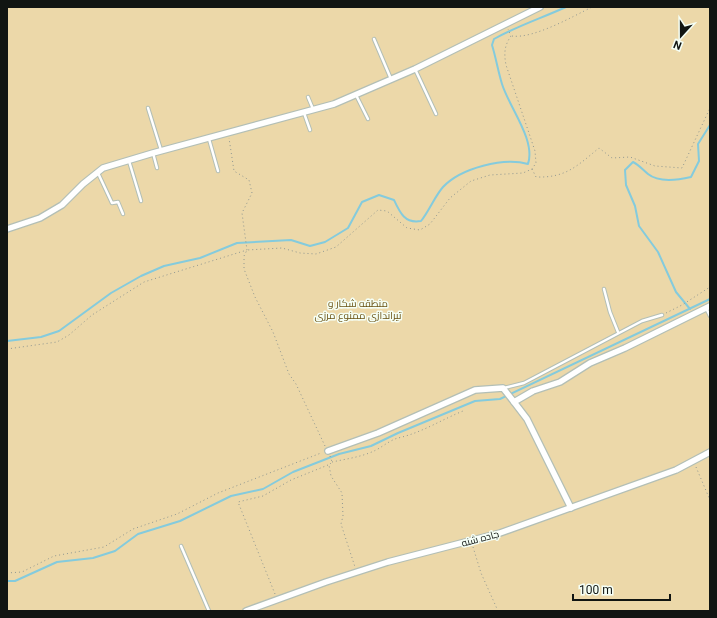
<svg xmlns="http://www.w3.org/2000/svg" width="717" height="618" viewBox="0 0 717 618" font-family="Roboto,Cairo,sans-serif">
<style>
.green{fill:#ecd8a9}
.lines{fill:none;stroke-linecap:round;stroke-linejoin:round}
.stream{stroke:#84cbdd;stroke-width:2}
.service-casing{stroke:#b3bfb6;stroke-width:4.5}
.minor-casing{stroke:#b3bfb6;stroke-width:8}
.path{stroke:#909791;stroke-width:1;stroke-dasharray:1 3;stroke-linecap:butt}
.service{stroke:#fff;stroke-width:2.5}
.minor{stroke:#fff;stroke-width:5.5}
.labels{text-anchor:middle;stroke-width:3;stroke-linejoin:round;paint-order:stroke}
.park-label{font-size:10px;fill:#6a5212;stroke:#f5fff6}
.street-label{font-size:10px;fill:#111512;stroke:#f5fff6}
</style>
<rect width="100%" height="100%" fill="#f5fff6"/>
<rect class="green" x="7" y="7" width="703" height="604"/>
<g class="lines">
<g class="stream">
<path d="M690,309L676,292L658,252L639,226L635,206L626,185L625,170L633,162C639,165 642,169 648,174C659,183 678,180 691,177L699,161L698,144L710,125"/>
<path d="M7,341L41,337L59,331L111,293L141,276L164,266L200,258L237,243L291,240L310,246L325,242L348,228L362,202L379,195L394,200C400,213 405,224 421,221C429,211 435,196 443,187C461,168 504,157 528,164C536,140 509,107 502,84C498,71 496,58 492,45L494,39C517,26 542,18 566,7"/>
<path d="M7,581H15L57,562L93,558L115,551L138,534L180,521L231,496L263,489L293,472L339,454L371,446L398,433L475,401L500,399L710,299"/>
</g>
<g class="service-casing">
<g id="service">
<path d="M374,39L391,79"/>
<path d="M415,69L436,114"/>
<path d="M356,95L368,119"/>
<path d="M308,97L313,109"/>
<path d="M148,108L161,150"/>
<path d="M304,113L310,130"/>
<path d="M209,139L218,171"/>
<path d="M153,153L157,168"/>
<path d="M129,161L141,201"/>
<path d="M98,173L112,203L118,202L123,214"/>
<path d="M604,289L610,312L618,332"/>
<path d="M706,308L710,316"/>
<path d="M504,388L524,383L642,321L662,315"/>
<path d="M181,546L209,611"/>
</g>
</g>
<g class="minor-casing">
<g id="minor">
<path d="M7,229L40,218L62,205L83,184L103,168L153,153L334,104L415,69L540,7"/>
<path d="M514,402L527,419L571,508"/>
<path d="M328,451L378,433L475,390L503,388L514,402L533,391L560,382L590,363L625,348L710,306"/>
<path d="M246,611L326,582L388,562L500,533L676,470L710,452"/>
</g>
</g>
<g class="path">
<path d="M512,36C533,39 572,17 592,7"/>
<path d="M532,169L536,177C566,178 577,166 599,148L612,158L630,157L655,166L682,168L710,108"/>
<path d="M666,313L682,305L710,287"/>
<path d="M7,349L57,342L69,335L92,315L144,282L247,250L242,213L252,193L249,180L234,171L229,138"/>
<path d="M325,446L296,384L289,374L273,332L255,297L244,269V256L247,250L282,248L300,253L316,254L336,247L378,210L387,211L407,228L420,230L430,224L450,198L471,181L490,175L523,173L532,169L536,163L535,151L506,65C504,54 504,46 511,36L508,29"/>
<path d="M330,456L332,462L329,465L331,476L342,493L343,516L341,524L355,567"/>
<path d="M332,462C346,459 361,457 374,451C381,448 390,440 398,438C421,433 441,420 463,411"/>
<path d="M696,467L710,500"/>
<path d="M473,547L481,573L498,611"/>
<path d="M7,573L22,572L54,556L104,547L133,529L177,514L218,493L321,453"/>
<path d="M275,594L238,502L263,496L291,480L328,465"/>
</g>
<use href="#service" class="service"/>
<use href="#minor" class="minor"/>
</g>
<g class="labels">
<g class="park-label">
<text x="358" y="307">منطقه شکار و<tspan x="358" dy="12">تیراندازی ممنوع مرزی</tspan></text>
</g>
<g class="street-label">
<text transform="translate(480 538) rotate(-15)" y="4">جاده شنه</text>
</g>
</g>
<rect width="717" height="618" fill="none" stroke="#111512" stroke-width="16"/>
<g transform="translate(681 36) rotate(201)" stroke="#f5fff6" stroke-width="3" paint-order="stroke">
<path d="M0-3L7 15L0 10L-7 15Z" fill="#111512"/>
<text y="-6" font-size="11" font-weight="bold" text-anchor="middle" fill="#111512">N</text>
</g>
<path d="M573 594v6h97v-6" fill="none" stroke="#111512" stroke-width="2"/>
<text x="579" y="594" font-size="12" fill="#111512" stroke="#f5fff6" stroke-width="3" paint-order="stroke">100 m</text>
</svg>
